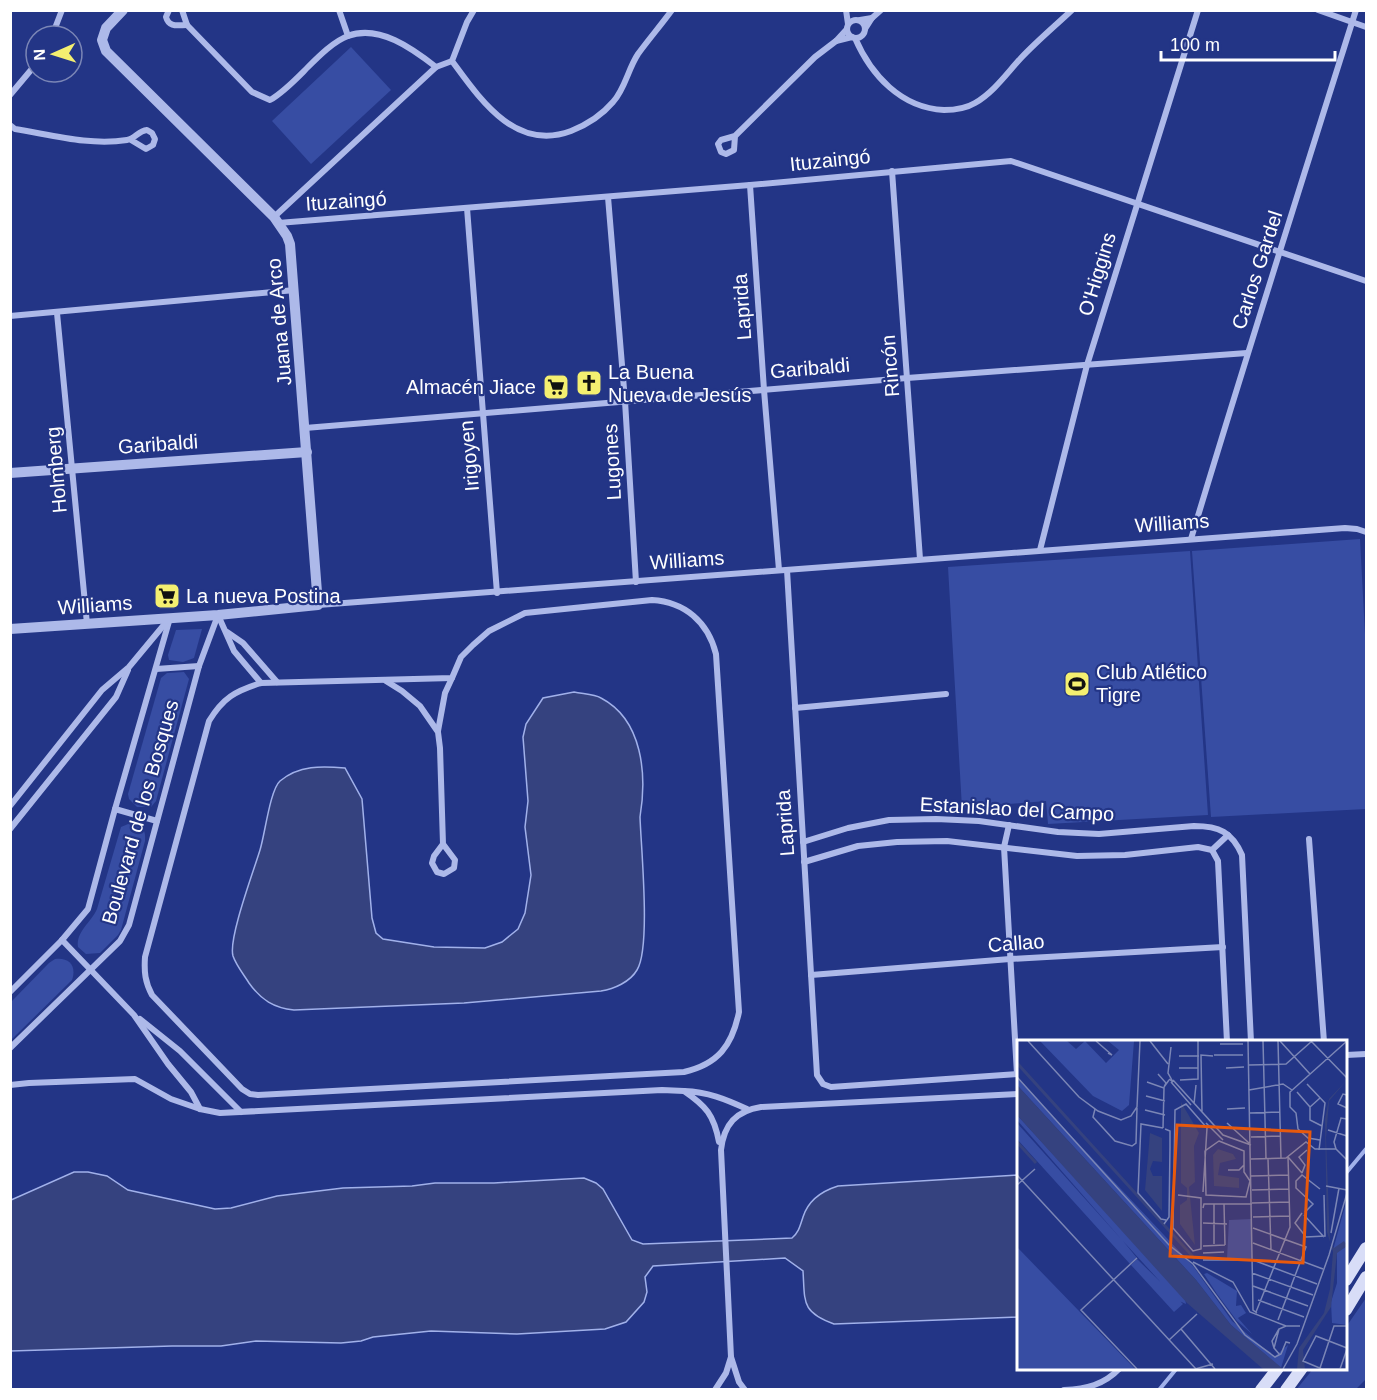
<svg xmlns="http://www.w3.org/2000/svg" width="1377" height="1400" viewBox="0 0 1377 1400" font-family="Arial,sans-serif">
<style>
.green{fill:#374da3}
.water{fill:#35427f;stroke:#a1b1ea;stroke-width:1.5}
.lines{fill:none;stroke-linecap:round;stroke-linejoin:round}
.stream{stroke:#a1b1ea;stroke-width:4}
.minor{stroke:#adb9e9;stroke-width:6}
.tertiary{stroke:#adb9e9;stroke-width:10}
.secondary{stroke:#d8ddf7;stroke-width:12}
.labels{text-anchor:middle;stroke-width:4.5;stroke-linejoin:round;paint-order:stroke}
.street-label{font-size:20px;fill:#fff;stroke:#233586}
.poi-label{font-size:20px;fill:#fff;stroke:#233586;text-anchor:start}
.inset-river{fill:none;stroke:#35427f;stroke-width:3}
.inset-road{fill:none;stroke:#7b86b6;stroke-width:1.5}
.view{fill:#e8590c;fill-opacity:0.15;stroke:#e8590c;stroke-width:3}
.inset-edge{fill:none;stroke:#fff;stroke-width:3}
</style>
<rect width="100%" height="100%" fill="#233586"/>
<g class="green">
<path d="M351,47L391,90L311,164L272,121Z"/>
<path d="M1360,539L1366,653V809L1211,817L1192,551Z"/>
<path d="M1190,551L1208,815L1048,824L1046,801L962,808L948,567Z"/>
<path d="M202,629L194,658L183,662L169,660L168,655L176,630Z"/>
<path d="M184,672L189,679L156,801L151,807H137L129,799L128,794L161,678L167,673Z"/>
<path d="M133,822C143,825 146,831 145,841L121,930L118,935L100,953L86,954L78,947C76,931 91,923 97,909L121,827Z"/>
<path d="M55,959C69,957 77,966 72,980L11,1040V1002L49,963Z"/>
<path d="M1366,1298V1379L1356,1389L1296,1390L1313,1369L1346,1368V1327Z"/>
</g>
<g class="water">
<path d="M574,692C583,694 594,694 601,698C643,720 647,775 640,817C641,848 651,948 637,970C630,982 614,989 601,991L464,1003L294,1010C274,1008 261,1000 249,983C244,975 236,965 233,956C228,939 254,870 260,850C265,834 270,790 280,781C299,765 322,766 345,768L362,799L372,918L376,933L383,939L434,947L485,948L502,942L518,929L525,913L531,875L525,827L528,801L523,737L526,724L543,698Z"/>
<path d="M74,1172H88L107,1176L128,1190L215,1209L231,1208L277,1196L343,1188L412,1186L435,1183H494L584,1178L596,1183L603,1189L632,1240L643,1244L792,1238C799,1232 800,1226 803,1217C808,1201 822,1191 838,1186L1018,1175V1317L834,1324C801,1312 805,1302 803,1271L785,1258L653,1266L645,1277L647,1292L644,1302L626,1322L605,1329L517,1334L431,1331L373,1337L361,1341L341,1343L256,1341L221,1346H172L11,1351V1200Z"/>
</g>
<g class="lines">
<g class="stream">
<path d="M1346,1173L1366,1149"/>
<path d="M1159,1390L1177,1368"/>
</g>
<g class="minor">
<path d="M169,10L166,17C169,28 178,25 187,25"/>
<path d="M182,10L187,25L252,92L270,100C284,92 296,79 308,67C319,56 334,41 348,36C379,24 413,49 436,67"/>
<path d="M339,10L348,36"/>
<path d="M474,10L467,22L452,61C480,99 515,152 571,131C586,125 602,115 613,102C625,89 628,69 638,54C649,39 661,25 672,10"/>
<path d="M846,10L848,24"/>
<path d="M1318,10L1366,27"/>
<path d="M872,18L881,10"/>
<circle cx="856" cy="29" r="9"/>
<path d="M860,20L872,18L865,29"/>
<path d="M847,29L836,41L852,37"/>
<path d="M52,36L62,10"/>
<path d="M855,38C871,75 901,108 944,110C955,110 965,109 975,103C994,92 1007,73 1021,58C1037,41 1055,26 1072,10"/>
<path d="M10,95L36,64"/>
<path d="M10,125L15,129C52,135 90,146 127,140C135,139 138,131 147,130L152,133L155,139L153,145L146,149L131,140"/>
<path d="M735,136L734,150L726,154L721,152L718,144L721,140L735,136L815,57L836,41"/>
<path d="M892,171L920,559"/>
<path d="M750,185L764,390L779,570"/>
<path d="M608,197L625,401L636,582"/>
<path d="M467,208L497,593"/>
<path d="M274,217L436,67L452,61"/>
<path d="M278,223L750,185L1011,161L1366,281"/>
<path d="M57,313L87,624"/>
<path d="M10,316L295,290"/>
<path d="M305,428L907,378L1247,353"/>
<path d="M1191,539C1244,363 1300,187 1356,10"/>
<path d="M1040,550L1087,365L1198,10"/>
<path d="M787,570L817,1075L823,1084L831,1087L1018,1074"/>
<path d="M652,600C685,602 708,622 716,654L739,1012C732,1046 718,1064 684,1072L258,1095L250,1094L242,1089L152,995C145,982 144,972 145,957L209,721C223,698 235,691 261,683L452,678L461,657L473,645L489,631L525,613Z"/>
<path d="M318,605L1345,528L1357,529L1366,532"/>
<path d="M218,615L234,651L261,683"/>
<path d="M227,632L243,643L277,682"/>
<path d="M156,669L199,666"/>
<path d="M386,681L402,691L420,706L438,732L440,748L443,844L434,856L432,863L437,872L444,874L454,868L455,860L443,844"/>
<path d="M795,708L946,694"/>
<path d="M438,731L445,693L452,678"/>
<path d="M10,806L102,690L129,667L168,620"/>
<path d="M115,809L157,821"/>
<path d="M1009,825L1004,847L1017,1074"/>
<path d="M10,829L116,697L128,670"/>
<path d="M1309,839L1324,1042"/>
<path d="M803,842L848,828L889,820L936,819L979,821L1058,832L1099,834L1194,826C1219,826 1232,832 1242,855L1251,1042"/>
<path d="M1212,850L1218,861L1227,1042"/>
<path d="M804,862L858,846L897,842L947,841L1077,856L1125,855L1198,847L1212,850L1228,835"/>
<path d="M62,940L134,1015L168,1064L191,1092L200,1109"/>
<path d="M811,975L1010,959L1223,947"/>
<path d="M10,992L62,940L88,909L115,809L170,618"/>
<path d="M140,1019L180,1051L241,1112"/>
<path d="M10,1048L120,941L129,925L199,666L218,615"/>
<path d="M1346,1055L1366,1054"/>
<path d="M10,1085L29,1083L135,1079L171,1099L200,1109L220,1113L662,1090L684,1091"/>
<path d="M719,1142C714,1115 706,1106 684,1091C708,1092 725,1099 747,1109"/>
<path d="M731,1357L721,1150C724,1124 736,1111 761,1107L1018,1094"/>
<path d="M715,1390L726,1373L731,1357L739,1382L745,1390"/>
<path d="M1064,1390C1086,1389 1104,1385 1120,1368"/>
</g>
<g class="tertiary">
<path d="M10,473L307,452"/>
<path d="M10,629L218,615L318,605L290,244L287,236L274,217L106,51L102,40L106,28L123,10"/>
</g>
<g class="secondary">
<path d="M1346,1280L1366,1248"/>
<path d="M1346,1310L1366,1277"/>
<path d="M1261,1390L1278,1368"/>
<path d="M1286,1390L1302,1368"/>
</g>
</g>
<defs>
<g id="church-square" transform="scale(1.35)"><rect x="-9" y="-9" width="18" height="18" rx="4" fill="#f4ef70" stroke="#233586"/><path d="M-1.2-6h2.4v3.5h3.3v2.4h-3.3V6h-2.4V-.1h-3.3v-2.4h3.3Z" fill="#111"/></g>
<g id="supermarket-square" transform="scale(1.35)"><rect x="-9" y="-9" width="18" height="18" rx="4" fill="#f4ef70" stroke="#233586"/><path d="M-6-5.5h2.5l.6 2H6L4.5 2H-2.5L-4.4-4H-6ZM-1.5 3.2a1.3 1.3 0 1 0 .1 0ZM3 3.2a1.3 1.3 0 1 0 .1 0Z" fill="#111"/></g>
<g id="stadium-square" transform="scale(1.35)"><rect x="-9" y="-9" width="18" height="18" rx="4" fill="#f4ef70" stroke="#233586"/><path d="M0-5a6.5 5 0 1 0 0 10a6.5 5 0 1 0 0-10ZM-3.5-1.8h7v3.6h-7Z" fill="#111"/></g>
</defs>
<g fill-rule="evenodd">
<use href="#church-square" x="589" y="383"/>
<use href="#supermarket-square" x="556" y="387"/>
<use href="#supermarket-square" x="167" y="596"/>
<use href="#stadium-square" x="1077" y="684"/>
</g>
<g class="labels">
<g class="street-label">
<text transform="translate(830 160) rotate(-6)" y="7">Ituzaingó</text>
<text transform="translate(346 201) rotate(-4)" y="7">Ituzaingó</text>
<text transform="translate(1257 270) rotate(-72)" y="7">Carlos Gardel</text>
<text transform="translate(1097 274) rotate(-73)" y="7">O'Higgins</text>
<text transform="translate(742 307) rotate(-94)" y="7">Laprida</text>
<text transform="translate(279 322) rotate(-95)" y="7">Juana de Arco</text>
<text transform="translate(890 366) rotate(-94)" y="7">Rincón</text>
<text transform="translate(810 368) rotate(-5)" y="7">Garibaldi</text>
<text transform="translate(158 444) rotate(-4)" y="7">Garibaldi</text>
<text transform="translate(469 456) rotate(-95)" y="7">Irigoyen</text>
<text transform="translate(612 462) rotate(-93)" y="7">Lugones</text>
<text transform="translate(56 470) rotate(-95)" y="7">Holmberg</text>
<text transform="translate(1172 523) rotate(-4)" y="7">Williams</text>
<text transform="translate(687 560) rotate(-4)" y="7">Williams</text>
<text transform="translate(95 605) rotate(-4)" y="7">Williams</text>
<text transform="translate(1017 809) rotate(3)" y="7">Estanislao del Campo</text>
<text transform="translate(140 812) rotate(-74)" y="7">Boulevard de los Bosques</text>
<text transform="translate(785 823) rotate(-94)" y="7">Laprida</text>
<text transform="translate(1016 943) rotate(-4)" y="7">Callao</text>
</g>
<g class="poi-label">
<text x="608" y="379">La Buena<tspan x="608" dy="23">Nueva de Jesús</tspan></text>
<text x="536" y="394" text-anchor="end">Almacén Jiace</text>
<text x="186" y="603">La nueva Postina</text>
<text x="1096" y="679">Club Atlético<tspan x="1096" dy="23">Tigre</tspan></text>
</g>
</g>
<g transform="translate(1017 1040)">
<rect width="330" height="330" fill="#233586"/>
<path d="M23,1H50L59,9L68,1L89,23L102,10L91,1H117L112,65L105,71L76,56ZM0,38L176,226L215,281L257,317L271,305L264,328L214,285L179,240L0,45ZM0,75L168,258L169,264L160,260L106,201L120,218L113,224L0,99V83L105,200L0,80ZM330,159V202L316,210ZM235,179V219H210L212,180ZM330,206V285L315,283L314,262L320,243V212ZM0,207L94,304L118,329H0ZM120,219L166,264L157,272L114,225ZM190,233L220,251L219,266L224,265L229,273L221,278L235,294L220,281L200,254L187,234Z" fill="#374da3"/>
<path d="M330,40L312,61L309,98L313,203L317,208L327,201L330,206L320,213L314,267L286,310L288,329H280L282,308L307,273L313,249L316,212L310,192L308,79L312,59ZM0,45L179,240L214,285L266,329H246L170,263L0,75ZM164,62L182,93L177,106L178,142L172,147L178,205L163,184V165L170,160V148L164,143ZM133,93L145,98V122L136,121L133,129L136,136H145V171L128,150ZM201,109L216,114L219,119L203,123L201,135L222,138V148L197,146L196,115Z" fill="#35427f"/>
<path class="inset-river" d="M0,23L178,219M0,102L19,123"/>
<path class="inset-road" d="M11,1L62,57L81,71L104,80L114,76L120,67L123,1M79,1L95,15L91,13M133,1L151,24M231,1L236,270L240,273M246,1L249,119M261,1L264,119M263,1L293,34M294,1L330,38M203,4H226M197,15H226M162,16H182M232,25L269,24L295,1M162,28H181M209,28L227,27M141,34L149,43L147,47L152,40M0,37L152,205L176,224L228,295L258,317L264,314L269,302L273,303M152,39L156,42L151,33L154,7M156,40L206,95L234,105M163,40L181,39V1M130,42L147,48L146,88M154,42L174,65M290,44L308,63L302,110M232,50L266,44L275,50M280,52L293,67M330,55L326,54L321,64L330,68M129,56L148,61M303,58L293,67V80L305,86M177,64L179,45M78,69L76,77L98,101L115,106L119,103L120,68M210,69L228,68M128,70L148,75M185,72L184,15L196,16M233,73L263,72M189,83L206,100M210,83L232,103M146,88L124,84L121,153L144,179L149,180M311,90L330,96M234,97L263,96M303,100L291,98L281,89L279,73L273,67V52L330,1M202,101L227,111V132L233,141L229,157L189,155L188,111ZM319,109L317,102L324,78L330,79M271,117L285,133M234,119L269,118L289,102L298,109H319L330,120M251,119L254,209M211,130H222L227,125M285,133L288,125L282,117L290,110M0,135L179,329M234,136L271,135M0,145L18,129M309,146L330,150M235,150L272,149M161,155L184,158V209L176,211L156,188L158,70L169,64L190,88L186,152M235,163L272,162M197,164V204M207,164L208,205M186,168L187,164H235M288,172L296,164L279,148V141L285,135L303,149M285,173L278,183L289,197L308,196L307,155M287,175L307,197M236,177L273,176M186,183L210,184M147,184L152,177L153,107V91L148,89M236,188L289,207L261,280M314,193L322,148M236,203L306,229M186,206L208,205M186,213L207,212M186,220H236L300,244M176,222L216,242L233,272L269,286H283M235,233L296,255M236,246L291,266M241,260L287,277M239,272L273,187L271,117M164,289L198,329M152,300L180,274M257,308L255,301L262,289M330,308L299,296L286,321L305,329H330M263,315L257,308L262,289L269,286M303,328L317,286H330M120,329L64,270L120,218M178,329L196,324M266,329L280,304L312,215L330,153M323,329L330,309"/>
<path class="view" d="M160,85L293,92L286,223L153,216Z"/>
<rect width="330" height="330" class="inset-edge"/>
</g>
<rect width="1377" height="1400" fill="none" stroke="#ffffff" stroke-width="24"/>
<g transform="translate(54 54) rotate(267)"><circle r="28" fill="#233586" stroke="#7b86b6" stroke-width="1.5"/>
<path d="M0-4.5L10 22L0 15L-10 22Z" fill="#f4ef70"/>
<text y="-9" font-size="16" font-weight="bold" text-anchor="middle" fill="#ffffff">N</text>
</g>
<path d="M1161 51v9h174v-9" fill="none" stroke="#ffffff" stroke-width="3"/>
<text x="1170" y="51" font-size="18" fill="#ffffff" stroke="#233586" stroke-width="4.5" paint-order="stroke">100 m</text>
</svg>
